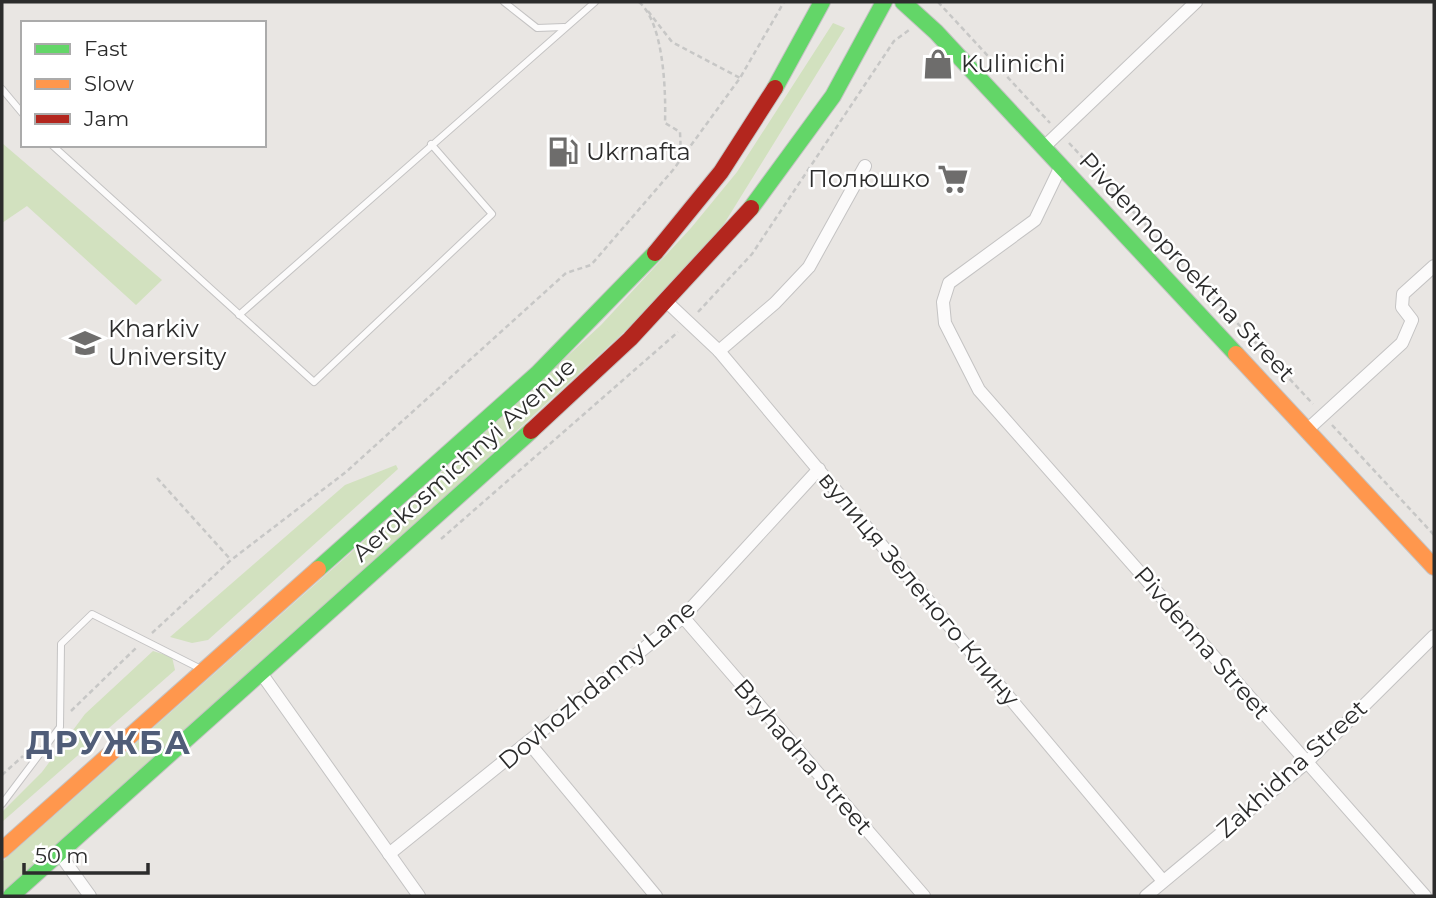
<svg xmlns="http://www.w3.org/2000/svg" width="1436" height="898" viewBox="0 0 1436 898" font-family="Montserrat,sans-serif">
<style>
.green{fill:#d2e1bf}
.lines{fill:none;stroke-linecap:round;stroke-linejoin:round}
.lane-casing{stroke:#c4c3c3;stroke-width:8}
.street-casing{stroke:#c4c3c3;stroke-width:14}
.fast-casing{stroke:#c4c3c3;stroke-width:18}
.slow-casing{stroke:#c4c3c3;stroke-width:18}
.jam-casing{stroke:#c4c3c3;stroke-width:18}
.path{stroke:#c7c7c6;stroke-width:2.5;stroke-dasharray:5 3.5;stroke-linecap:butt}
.lane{stroke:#fcfbfb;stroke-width:6}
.street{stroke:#fcfbfb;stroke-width:12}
.fast{stroke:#63d668;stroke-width:16}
.slow{stroke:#ff974d;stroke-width:16}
.jam{stroke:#b3261e;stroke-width:16}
.labels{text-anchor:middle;stroke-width:5;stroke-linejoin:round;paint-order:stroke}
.poi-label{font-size:24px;fill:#2c2c2c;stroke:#fff;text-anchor:start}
.street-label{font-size:24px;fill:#2c2c2c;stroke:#fff}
.district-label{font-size:32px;font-weight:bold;letter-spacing:2px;fill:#505d78;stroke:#fff}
</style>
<rect width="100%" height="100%" fill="#e9e6e3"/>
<g class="green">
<path d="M833,23L845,28L719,232L636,321L447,495L2,894V862L452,463L601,325L691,228L737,172Z"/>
<path d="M2,143L162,280L136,305L27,206L2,223Z"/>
<path d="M396,465L398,469L208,640L192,643L170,637L345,485Z"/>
<path d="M153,651L172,657L175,670L2,822V812L42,772L85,714Z"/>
</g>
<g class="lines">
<g class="lane-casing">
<g id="lane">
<path d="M504,2L537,28L564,27"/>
<path d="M2,89L23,114"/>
<path d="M52,145L314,382L492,214L431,144"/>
<path d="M239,315L595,2"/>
<path d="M2,804L60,727L61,644L92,614L199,668"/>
</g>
</g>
<g class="street-casing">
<g id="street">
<path d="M1044,147L1196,2"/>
<path d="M1061,166L1035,220L949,283L943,302L945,323L979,390L1425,896"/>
<path d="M668,303L719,351L1163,881"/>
<path d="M719,351L775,303L809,267L865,166"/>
<path d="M1307,430L1402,343L1412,320L1402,307L1403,294L1434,266"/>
<path d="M683,617L924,896"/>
<path d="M261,673L419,896"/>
<path d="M529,743L656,896"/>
<path d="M59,853L90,896"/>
<path d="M389,854L683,617L819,469"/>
<path d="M1146,896L1307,762L1434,636"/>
</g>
</g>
<g class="fast-casing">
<g id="fast">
<path d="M903,2L936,32L1236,354"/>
<path d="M775,88L822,2"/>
<path d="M751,208L833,96L884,2"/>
<path d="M318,569L537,374L655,253"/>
<path d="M11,896L531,431"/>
</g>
</g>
<g class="slow-casing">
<g id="slow">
<path d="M1236,354L1434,567"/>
<path d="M2,850L318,569"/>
</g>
</g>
<g class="jam-casing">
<g id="jam">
<path d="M655,253L721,172L775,88"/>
<path d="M531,431L630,339L751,208"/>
</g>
</g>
<g class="path">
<path d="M639,2C664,23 666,92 665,123L680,132L681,158"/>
<path d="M938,2L1050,123"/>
<path d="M648,11L672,42L740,78"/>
<path d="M1069,143L1313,404"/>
<path d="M698,312L752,254L894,41L909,30"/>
<path d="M1332,425L1434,535"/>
<path d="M157,478L231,560"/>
<path d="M441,539L678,332"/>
<path d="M152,633L231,560L346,472L566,273L591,265L673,170L740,78L784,2"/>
<path d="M71,711L137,647"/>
<path d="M2,775L23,756"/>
</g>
<use href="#lane" class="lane"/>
<use href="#street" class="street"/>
<use href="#fast" class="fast"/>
<use href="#slow" class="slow"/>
<use href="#jam" class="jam"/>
</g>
<defs>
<g id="shop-bare" transform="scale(2.415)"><path d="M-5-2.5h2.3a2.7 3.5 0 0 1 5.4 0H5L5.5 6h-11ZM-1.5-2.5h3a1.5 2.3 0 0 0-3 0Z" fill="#6e6d6c" stroke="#fff" stroke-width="2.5" paint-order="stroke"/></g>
<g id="fuel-bare" transform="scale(2.415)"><path d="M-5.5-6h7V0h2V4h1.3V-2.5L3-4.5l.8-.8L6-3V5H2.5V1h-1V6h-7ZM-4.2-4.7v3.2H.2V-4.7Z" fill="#6e6d6c" stroke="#fff" stroke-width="2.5" paint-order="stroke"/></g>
<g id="supermarket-bare" transform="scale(2.415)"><path d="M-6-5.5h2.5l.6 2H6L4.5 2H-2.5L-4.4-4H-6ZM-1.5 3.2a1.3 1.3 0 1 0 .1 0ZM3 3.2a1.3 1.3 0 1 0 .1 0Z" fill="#6e6d6c" stroke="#fff" stroke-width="2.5" paint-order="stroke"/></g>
<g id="university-bare" transform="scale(2.415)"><path d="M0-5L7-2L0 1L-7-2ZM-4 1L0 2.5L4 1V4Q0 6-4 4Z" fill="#6e6d6c" stroke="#fff" stroke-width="2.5" paint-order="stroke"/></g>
</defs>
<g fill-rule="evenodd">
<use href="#shop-bare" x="938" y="64"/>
<use href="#fuel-bare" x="563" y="152"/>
<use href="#supermarket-bare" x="953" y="179"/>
<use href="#university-bare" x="85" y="343"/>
</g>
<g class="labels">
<g class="poi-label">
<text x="961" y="72">Kulinichi</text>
<text x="586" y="160">Ukrnafta</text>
<text x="930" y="187" text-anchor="end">Полюшко</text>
<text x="108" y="337">Kharkiv<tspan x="108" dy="28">University</tspan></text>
</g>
<g class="street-label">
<text transform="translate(1187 267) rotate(47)" y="8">Pivdennoproektna Street</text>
<text transform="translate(464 460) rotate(-42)" y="8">Aerokosmichnyi Avenue</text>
<text transform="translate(919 589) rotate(50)" y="8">вулиця Зеленого Клину</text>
<text transform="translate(1202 643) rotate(49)" y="8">Pivdenna Street</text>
<text transform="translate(597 685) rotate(-40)" y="8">Dovhozhdanny Lane</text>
<text transform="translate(803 757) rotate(49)" y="8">Bryhadna Street</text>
<text transform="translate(1292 769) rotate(-42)" y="8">Zakhidna Street</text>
</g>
<g class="district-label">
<text x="109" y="754">ДРУЖБА</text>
</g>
</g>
<rect width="1436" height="898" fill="none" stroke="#2c2c2c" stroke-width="7"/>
<rect x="21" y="21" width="245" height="126" fill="#ffffff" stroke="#ababab" stroke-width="2"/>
<rect x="35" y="44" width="35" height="10" fill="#63d668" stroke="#ababab" stroke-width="2"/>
<text x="84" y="56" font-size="21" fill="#2c2c2c">Fast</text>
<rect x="35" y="79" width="35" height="10" fill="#ff974d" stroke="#ababab" stroke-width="2"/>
<text x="84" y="91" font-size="21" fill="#2c2c2c">Slow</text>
<rect x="35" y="114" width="35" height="10" fill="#b3261e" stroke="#ababab" stroke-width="2"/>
<text x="84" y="126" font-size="21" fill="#2c2c2c">Jam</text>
<path d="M24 863v10h124v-10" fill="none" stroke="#2c2c2c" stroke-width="3.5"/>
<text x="35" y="863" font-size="21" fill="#2c2c2c" stroke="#ffffff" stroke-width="5" paint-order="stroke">50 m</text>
</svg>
